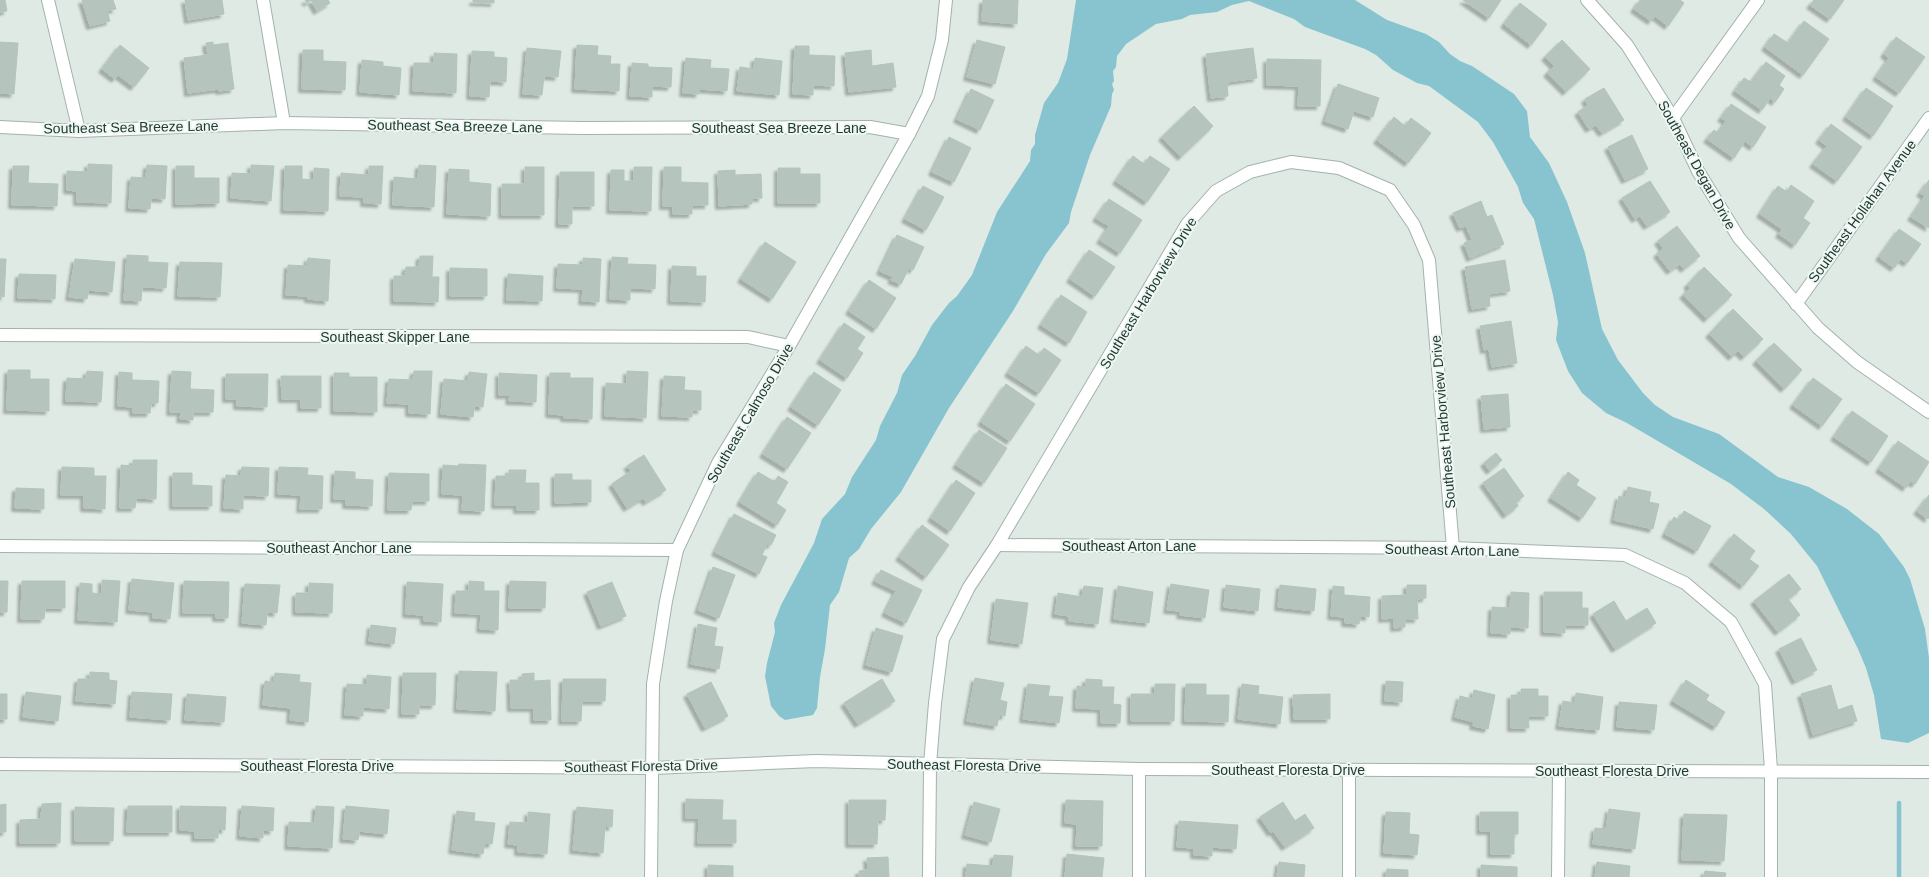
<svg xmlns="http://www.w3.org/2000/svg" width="1929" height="877" viewBox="0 0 1929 877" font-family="Helvetica,sans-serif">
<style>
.water{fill:#87c4cf}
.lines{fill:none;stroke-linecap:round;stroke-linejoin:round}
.stream{stroke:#87c4cf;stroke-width:4.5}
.building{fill:#b5c5be;stroke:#b2c4bc;filter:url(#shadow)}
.minor-casing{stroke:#a2b2ac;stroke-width:14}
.tertiary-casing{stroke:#a2b2ac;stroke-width:14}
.minor{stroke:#fff;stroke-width:12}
.tertiary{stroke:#fff;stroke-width:12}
.labels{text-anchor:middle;stroke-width:4;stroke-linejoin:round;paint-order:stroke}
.street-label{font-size:14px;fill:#203a33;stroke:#eff7f3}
</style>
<defs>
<filter id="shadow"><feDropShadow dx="-3.5" dy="3.5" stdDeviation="1" flood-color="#0004"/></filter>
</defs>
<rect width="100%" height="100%" fill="#dfeae5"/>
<path class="water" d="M1076,0H1355L1387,20L1426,34L1439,42L1450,54L1460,61L1472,66L1514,94L1527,111L1530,137L1549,163L1567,202L1585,253L1602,329L1618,360L1643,393L1655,405L1673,417L1719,434L1778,477L1809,487L1847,509L1879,534L1904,567L1910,579L1925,629L1929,658V733L1908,743L1881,739L1874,695L1866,668L1858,649L1817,566L1791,534L1764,509L1731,484L1627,423L1606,413L1582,393L1568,371L1556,340L1558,322L1553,295L1534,219L1523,203L1518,187L1493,142L1478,122L1429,86L1417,83L1393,70L1376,55L1365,49L1305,27L1294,19L1249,1L1232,5L1217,12L1190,15L1182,19L1156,24L1126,44L1117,56L1116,67L1113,71L1114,81L1112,84L1114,90L1112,94L1111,106L1090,155L1071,212L1069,223L1046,254L1013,311L949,408L901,492L871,529L859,549L849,558L839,592L830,605L825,649L820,677L817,708L813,715L785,720L779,716L771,706L765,676L767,663L775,632L774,623L781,605L814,543L822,519L845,494L852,477L876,440L880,426L897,393L902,375L915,356L932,325L949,303L957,296L972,275L997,212L1030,161L1031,150L1035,144V135L1044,103L1058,83L1067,59Z"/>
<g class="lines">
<path class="stream" d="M1899,877V803"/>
</g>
<g class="building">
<path d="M0,0H5L7,11L0,12Z"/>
<path d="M82,0H113L116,9L107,11L110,21L90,26Z"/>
<path d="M185,0H222L224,14L188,20Z"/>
<path d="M305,0H328L330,3L317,11L311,0L307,3Z"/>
<path d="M473,0H494V3L473,2Z"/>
<path d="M983,0H1018L1017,24L982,21Z"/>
<path d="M1463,0H1501L1489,18Z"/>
<path d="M1640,0H1680L1684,3L1668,26L1655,16L1651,21L1634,9Z"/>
<path d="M1814,0H1844L1830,19L1810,5Z"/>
<path d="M1520,3L1547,24L1531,45L1504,24Z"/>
<path d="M1804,21L1829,39L1803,75L1765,47L1774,34L1788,43Z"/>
<path d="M1896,37L1925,57L1899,93L1876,77L1889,58L1884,54Z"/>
<path d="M977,40L1005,47L995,84L967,77Z"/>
<path d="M1562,40L1590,69L1566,92L1547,73L1554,66L1545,57Z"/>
<path d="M0,42L18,43L14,94L0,93Z"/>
<path d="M213,42V45L228,43L234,89L219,91V89L188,93L184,58L208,55L206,43Z"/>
<path d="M120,45L149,68L134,87L118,75L115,79L102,69Z"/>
<path d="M577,45L598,46L597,55L611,56L610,64H620L619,91L575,89Z"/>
<path d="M795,46H809V55L835,56L834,86L813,85V95L793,94Z"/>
<path d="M527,48L561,51L558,77L544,76L542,95L523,94Z"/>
<path d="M1253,48L1257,78L1227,82L1228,96L1211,98L1206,54Z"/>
<path d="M303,50H323V61L346,62L345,90L302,89Z"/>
<path d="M871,50L872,66L893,63L896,87L849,92L845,53Z"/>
<path d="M472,51L494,52V57L507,58L506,82L490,81L489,97L470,96Z"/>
<path d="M434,53L457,54L456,93L413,91L414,63H434Z"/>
<path d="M686,58L711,60L710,68L729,69L727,91L699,89V94L683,93Z"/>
<path d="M755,58L782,61L779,95L737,91L740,67L754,69Z"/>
<path d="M1267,59L1321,60L1320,106H1298L1299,86L1267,85Z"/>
<path d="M362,60L383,62V66L401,68L399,95L360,92Z"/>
<path d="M1766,62L1785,76L1779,85L1784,89L1775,102L1770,98L1762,110L1735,91L1744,78L1751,82Z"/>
<path d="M632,63L648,64V67L672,68L671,87L652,86V97L630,96Z"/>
<path d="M1338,84L1379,98L1373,117L1354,111L1348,129L1325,121Z"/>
<path d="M1604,88L1624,120L1602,133L1596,125L1589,129L1578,112L1588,105L1585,99Z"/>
<path d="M1866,88L1893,106L1873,136L1846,117Z"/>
<path d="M971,89L994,100L980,130L957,119Z"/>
<path d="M1731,104L1766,127L1753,147L1745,141L1734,158L1707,139L1714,130L1718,133L1726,121L1721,118Z"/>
<path d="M1194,106L1213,126L1181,157L1162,137Z"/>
<path d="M1394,117L1405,126L1411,118L1431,133L1408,163L1377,140Z"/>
<path d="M1831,124L1862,147L1837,181L1813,164L1827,146L1819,140Z"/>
<path d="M1632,135L1648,169L1625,180L1608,147Z"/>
<path d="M949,137L971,148L954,182L932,172Z"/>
<path d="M1133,156L1144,164L1150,156L1170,169L1147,202L1116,181Z"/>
<path d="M88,164L112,165L111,203L77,202V191L67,190V171L88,172Z"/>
<path d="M147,165L167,166L165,199L151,198L150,209L129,208L131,177L146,178Z"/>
<path d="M251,165L274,166L271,201L231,198L232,173L251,174Z"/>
<path d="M419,165L436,166L434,207L393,205L394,177L418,179Z"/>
<path d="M13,166H29L28,183L58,184L57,206L12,205Z"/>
<path d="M176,166H194V178H219V203L176,204Z"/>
<path d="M285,166H302V179L314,180V168L329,169L328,211L284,210Z"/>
<path d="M369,166H383L381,204L364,203V197L340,196L341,173L369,175Z"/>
<path d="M525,167H544V215H502V184H525Z"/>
<path d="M634,167H652L651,211L610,210L611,170H624V181H634Z"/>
<path d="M664,167H681V182L708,183V205H692V214H673V206H663Z"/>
<path d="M778,168H800V174H820V203H778Z"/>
<path d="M449,169L469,170V182L491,184L490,216L447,214Z"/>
<path d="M735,170V175L761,174L762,198H752V204L719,206L718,171Z"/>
<path d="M560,172H594V206H572V224H559Z"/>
<path d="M1929,180V228L1911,217L1925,196L1920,193Z"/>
<path d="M1650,181L1670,212L1647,226L1640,216L1635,219L1622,198Z"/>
<path d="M1791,185L1814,201L1803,218L1810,223L1795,245L1779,234L1782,229L1760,214L1778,186L1787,192Z"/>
<path d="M923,186L944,197L926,230L905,219Z"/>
<path d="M1109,199L1142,220L1120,253L1100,240L1109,226L1096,218Z"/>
<path d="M1481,201L1487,217L1492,215L1504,244L1470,258L1464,243L1472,240L1466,226L1460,228L1453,213Z"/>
<path d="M1677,226L1700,256L1684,269L1680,264L1670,271L1657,254L1663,248L1658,241Z"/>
<path d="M1899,229L1921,244L1907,263L1901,259L1894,268L1879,257Z"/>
<path d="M897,235L924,247L913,270L909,268L901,284L891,280L893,277L880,271Z"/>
<path d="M765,242L796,262L772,299L741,279Z"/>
<path d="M1089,250L1115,267L1095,296L1070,279Z"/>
<path d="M127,255L148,256V262L168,263L166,288L142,287L141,301L124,300Z"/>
<path d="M420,256H433L432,277H439L438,302L394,301V276H405L406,267H419Z"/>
<path d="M612,257L628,258L627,264L656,265L655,289L630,288V300L610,299Z"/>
<path d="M308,258L330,260L328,301L308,299V296L286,295L288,265L307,266Z"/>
<path d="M583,258L601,259L599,302L582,301L583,289L557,288L558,264L583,265Z"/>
<path d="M0,259H6L4,297L0,296Z"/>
<path d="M75,259L115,262L112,292L88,290L87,299L69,297Z"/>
<path d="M1505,260L1510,291L1489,294L1490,306L1472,309L1465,267Z"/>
<path d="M180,262L222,263L220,297L178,296Z"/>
<path d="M672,266L696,267V276H706L705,302L671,301Z"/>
<path d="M1704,267L1732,295L1707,319L1683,295L1690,288L1687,285Z"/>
<path d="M450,268L487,269V296H450Z"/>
<path d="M19,274L56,275L55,299L18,298Z"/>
<path d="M508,274L543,276L542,301L507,300Z"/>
<path d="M869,280L896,298L876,329L849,311Z"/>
<path d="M1061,295L1087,312L1069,343L1041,325Z"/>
<path d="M1733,309L1763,339L1744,357L1738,351L1732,357L1709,334Z"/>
<path d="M1511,321L1517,363L1492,367L1489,349L1484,350L1480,326Z"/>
<path d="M844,323L865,337L857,349L863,353L847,378L820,360Z"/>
<path d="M1774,343L1802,370L1784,389L1756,361Z"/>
<path d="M1026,346L1039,355L1044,348L1061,360L1039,393L1008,373Z"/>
<path d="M8,370H30V379H49V411L7,410Z"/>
<path d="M87,371L103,372L101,402L66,401L67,378L86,379Z"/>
<path d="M172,371L191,372L190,389L214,390L213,412H193V420L180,419L181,412H170Z"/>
<path d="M414,371H432L430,414L409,413V404L387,403L389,379L413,380Z"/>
<path d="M627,371L648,372L646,418L605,416L606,383L627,384Z"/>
<path d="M119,372L132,373V380L159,381L158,403H151L150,413H133V407L118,406Z"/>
<path d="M469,372L487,374L483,407L474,406L473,417L441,414L444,379L468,381Z"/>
<path d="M814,372L841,390L818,425L791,407Z"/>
<path d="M334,373H349V377H377V412L334,411Z"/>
<path d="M499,373L537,375L536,402L509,401L510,395H499Z"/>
<path d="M550,373H570V378H593L592,419L564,418V415L549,414Z"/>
<path d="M226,374H268L267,407L237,406V399H226Z"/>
<path d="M281,376H321V408H301V399H282Z"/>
<path d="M664,376L685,377L684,390L701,391V410H692V417L662,416Z"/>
<path d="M1813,378L1842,399L1822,426L1793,405Z"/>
<path d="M1006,384L1035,404L1010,441L981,422Z"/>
<path d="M1508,394L1510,427L1484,429L1481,396Z"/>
<path d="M1852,411L1888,436L1871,462L1834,437Z"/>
<path d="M787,417L811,433L787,469L763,454Z"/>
<path d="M979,430L1007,448L984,483L956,465Z"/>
<path d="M1898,441L1929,462L1915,484L1910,481L1906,488L1879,469Z"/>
<path d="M1496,453L1502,460L1490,471L1484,463Z"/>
<path d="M644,455L666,490L646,502L643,498L627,508L612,484L631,471L627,466Z"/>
<path d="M133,460H157L156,499L136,498L135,508H120L121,465L133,466Z"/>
<path d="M459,464L486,465L484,511L462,510L463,495L442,494L443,465L458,466Z"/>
<path d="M62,467L94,468V476H106L105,509L84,508V495H61Z"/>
<path d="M242,467L269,468L268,496L243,495V509L224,508L226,475L241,476Z"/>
<path d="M279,467L308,468L307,475L323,476L322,509H300L301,495L278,494Z"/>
<path d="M1504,468L1524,496L1516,502L1518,506L1506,515L1483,483Z"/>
<path d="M509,470H526L525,483H539V510H517V505H495L496,476H509Z"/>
<path d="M335,471L355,472V479L373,480L372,506L346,505V499H334Z"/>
<path d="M758,472L775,482L778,476L788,482L776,503L786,510L777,525L740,502Z"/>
<path d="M1568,472L1579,480L1576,485L1596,498L1582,518L1551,498Z"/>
<path d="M173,473H192V485L212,486V506H173Z"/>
<path d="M389,473L429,474V501H412L411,510H388Z"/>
<path d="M555,474H572V480H591V502L555,503Z"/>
<path d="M956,480L975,493L950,531L931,518Z"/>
<path d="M1628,487L1651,492L1649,502L1659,504L1653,529L1614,520L1619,496L1625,498Z"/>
<path d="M16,488L44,489V509L15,508Z"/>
<path d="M1929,495V517L1928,519L1917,511Z"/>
<path d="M1684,511L1711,526L1697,551L1665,534L1674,517L1679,520Z"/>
<path d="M734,514L776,535L771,545L767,544L762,555L767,557L759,574L715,552Z"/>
<path d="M922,525L949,545L926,577L899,557Z"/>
<path d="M1734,534L1755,551L1749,559L1759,566L1743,586L1712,562Z"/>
<path d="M713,567L735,575L719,618L698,610Z"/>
<path d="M881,570L922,590L906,623L885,613L896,591L875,581Z"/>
<path d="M1789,574L1801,589L1788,599L1800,615L1778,632L1754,601Z"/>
<path d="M132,579L174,583L170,619L153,618V612L129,610Z"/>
<path d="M102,580L120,581L117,622L78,620L80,583L92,584V593L102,594Z"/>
<path d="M0,581H8L7,612H0Z"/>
<path d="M22,581H65V608H45L44,619H21Z"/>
<path d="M184,581L229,582L228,618H216V613H183Z"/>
<path d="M469,581L484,582V591H499L498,630L480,629L481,614L455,613L456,591H469Z"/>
<path d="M510,581L546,582L545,608H509Z"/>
<path d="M407,582L443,584L441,622L424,621V615L406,614Z"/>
<path d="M612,582L626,616L601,626L587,592Z"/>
<path d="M309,583L333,584L332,613L296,612V593H309Z"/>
<path d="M245,584L280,585L277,613L267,612L266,625L242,623Z"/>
<path d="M1171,584L1209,590L1205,618L1180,615L1181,611L1167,610Z"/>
<path d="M1226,585L1260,589L1258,611L1224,607Z"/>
<path d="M1280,585L1316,589L1314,611L1278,607Z"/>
<path d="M1407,585H1426V598L1417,599L1418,619H1405V627L1394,628V618L1382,619V596L1407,595Z"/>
<path d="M1084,586L1103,588L1098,624L1069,621V616L1055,614L1058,593L1082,597Z"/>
<path d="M1118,586L1153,592L1149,623L1114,619Z"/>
<path d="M1333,586L1344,587V595L1370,597L1369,617L1360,616L1359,624L1345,623V617L1331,616Z"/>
<path d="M1511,592L1529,593L1528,628L1510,627V634L1491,633L1492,607L1510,608Z"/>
<path d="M1544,592H1582V608H1588V625H1565V633L1544,632Z"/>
<path d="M996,599L1028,603L1022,644L991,640Z"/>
<path d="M1614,601L1626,621L1647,608L1656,623L1615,649L1593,614Z"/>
<path d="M698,624L717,628L714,646L723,647L719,669L691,664Z"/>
<path d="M371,625L396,628L394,644L369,641Z"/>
<path d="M876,628L903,636L892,672L866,665Z"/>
<path d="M1801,638L1817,670L1795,681L1779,649Z"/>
<path d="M459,671L497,672L495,711L457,709Z"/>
<path d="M90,672L109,673V680L117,681L115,704L76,701L78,679H90Z"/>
<path d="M275,673L300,675L299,682L311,683L308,722L290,720L291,708L263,705L265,681L274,682Z"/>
<path d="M403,673H436L435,705H419V714H402Z"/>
<path d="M534,673V681L550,680L551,720H534V708H511L510,680H522V674Z"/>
<path d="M367,675L391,677L389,709L363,707V716L345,715L347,684L367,685Z"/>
<path d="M975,678L1004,683L1000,700L1007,702L1005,716L999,715L997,726L967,721Z"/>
<path d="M563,679H606L605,701H582L581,721H562Z"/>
<path d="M882,679L895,701L858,724L844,703Z"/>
<path d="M1086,679L1102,680V687H1114L1113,704L1121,705L1120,723H1101V709L1076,708L1077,686L1086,687Z"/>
<path d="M1686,680L1709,695L1706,700L1725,712L1716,727L1673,701Z"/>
<path d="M1386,681L1403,682L1402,702L1385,701Z"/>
<path d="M711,682L728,716L705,728L687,694Z"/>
<path d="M1028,684L1050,686L1048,696L1063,697L1059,723L1023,719Z"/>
<path d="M1155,684H1175L1174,721H1131V694H1155Z"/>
<path d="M1186,684H1206V695H1229L1228,722L1185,721Z"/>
<path d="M1242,684L1259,686L1258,694L1283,697L1280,724L1238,719Z"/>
<path d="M1831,685L1838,710L1852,705L1857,721L1813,735L1801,694Z"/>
<path d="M1521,689H1538V696H1548V716H1528L1529,728H1511V695H1521Z"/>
<path d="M1474,690L1495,695L1488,729L1473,726L1474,722L1455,717L1460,696L1472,699Z"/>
<path d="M26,692L61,696L58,721L23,717Z"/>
<path d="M132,692L172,694L170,720L130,717Z"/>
<path d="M1576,693L1603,697L1599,730L1559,726L1563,701L1575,703Z"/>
<rect x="0" y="694" width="7" height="25"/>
<path d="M187,694L226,697L224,722L185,720Z"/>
<path d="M1330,694V719H1294L1293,695Z"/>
<path d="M1619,702L1657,705L1654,730L1617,727Z"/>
<path d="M686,799L723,800L722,820H736V843H698L699,818H686Z"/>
<path d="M849,800H886L885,820H878L877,844H849Z"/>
<path d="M1066,800L1103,801L1102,846H1076L1077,824L1065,823Z"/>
<path d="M974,802L1000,809L991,842L965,835Z"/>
<path d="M1283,802L1295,821L1305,814L1314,828L1285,847L1273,831L1271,833L1260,817Z"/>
<path d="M61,803L60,843H20V820L41,819L42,804Z"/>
<path d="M6,804V832H0V805Z"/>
<path d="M128,806H172V832H127Z"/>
<path d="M180,806L226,807L225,830L218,829V838H195V831L180,830Z"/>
<path d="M242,806L274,808L273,831L263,830V838L240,836Z"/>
<path d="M316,806L334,807L332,848L288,846L289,822L315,823Z"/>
<path d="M346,806L389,810L387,834L359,831L358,840L343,839Z"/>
<path d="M75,807L114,808L113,841H75Z"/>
<path d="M577,807L613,810L612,827L605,826L603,853L573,850Z"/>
<path d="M1609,809L1640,813L1635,849L1593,844L1595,828L1606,829Z"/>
<path d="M457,811L475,813L474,821L495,823L492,844L485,843L483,854L452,850Z"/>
<path d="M528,812L550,814L547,854L518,852V845L508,844L510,822L528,823Z"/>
<path d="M1386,812L1410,813L1409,834L1419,835L1417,855L1384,853Z"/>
<path d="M1480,812H1518V834H1514V854H1491V831H1480Z"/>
<path d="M1684,814L1727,815L1724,861L1682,860Z"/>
<path d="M1179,821L1238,825L1236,849L1212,847V856L1194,855V848L1177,847Z"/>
<path d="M1067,854L1104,858L1102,877H1065Z"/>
<path d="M994,855L1013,856L1011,877H966L967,864L993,866Z"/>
<path d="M888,857L889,877H859V871L868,870L867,858Z"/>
<path d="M1279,862L1305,865L1304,877H1277Z"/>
<path d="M1597,862L1630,866L1629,877H1595Z"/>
<path d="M708,865L733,866V877H708Z"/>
<path d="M1481,865L1517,867V877H1481Z"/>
<path d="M1387,869L1408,870V877H1386Z"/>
<path d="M1705,871L1726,873L1725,877H1704Z"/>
</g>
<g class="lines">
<g class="minor-casing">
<g id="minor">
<path d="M48,0L79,131"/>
<path d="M263,0L284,123"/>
<path d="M1587,0L1627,45L1673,118L1698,171L1739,238L1818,328L1857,362L1929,412"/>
<path d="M1673,118L1758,0"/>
<path d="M0,127L79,131L284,123L583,128L870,127L909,134"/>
<path d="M1796,304L1929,118"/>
<path d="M0,335L748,337L789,346"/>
<path d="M997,545L1453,548L1625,555L1685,583L1731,622L1765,684L1771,770V877"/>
<path d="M0,546L677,550"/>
<path d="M651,877L653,684L666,601L677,550L718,463L789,346L909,134L928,96L942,40L946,0"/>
<path d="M929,877L930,765L935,703L943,639L969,587L997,545L1187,224L1216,191L1250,172L1291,162L1339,168L1390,190L1414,225L1429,260L1453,548"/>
<path d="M1139,877V769"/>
<path d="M1349,877V771"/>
<path d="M1558,877L1559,772"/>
</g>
</g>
<g class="tertiary-casing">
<path id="tertiary" d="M0,764L653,768L816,761L1139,769L1929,772"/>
</g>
<use href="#minor" class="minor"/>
<use href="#tertiary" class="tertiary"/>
</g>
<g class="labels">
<g class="street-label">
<text transform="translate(455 126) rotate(1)" y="5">Southeast Sea Breeze Lane</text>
<text transform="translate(131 127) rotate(-1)" y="5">Southeast Sea Breeze Lane</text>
<text x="779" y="133">Southeast Sea Breeze Lane</text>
<text transform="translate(1697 165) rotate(61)" y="5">Southeast Degan Drive</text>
<text transform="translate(1862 211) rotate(-54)" y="5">Southeast Hollahan Avenue</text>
<text transform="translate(1148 293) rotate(-59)" y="5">Southeast Harborview Drive</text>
<text x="395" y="342">Southeast Skipper Lane</text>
<text transform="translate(750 413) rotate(-60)" y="5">Southeast Calmoso Drive</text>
<text transform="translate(1443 422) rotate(-95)" y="5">Southeast Harborview Drive</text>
<text x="1129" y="551">Southeast Arton Lane</text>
<text x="339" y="553">Southeast Anchor Lane</text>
<text transform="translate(1452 550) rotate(1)" y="5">Southeast Arton Lane</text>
<text transform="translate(964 765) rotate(1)" y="5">Southeast Floresta Drive</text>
<text x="317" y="771">Southeast Floresta Drive</text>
<text transform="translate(641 766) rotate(-1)" y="5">Southeast Floresta Drive</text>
<text x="1288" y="775">Southeast Floresta Drive</text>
<text x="1612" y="776">Southeast Floresta Drive</text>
</g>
</g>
</svg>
